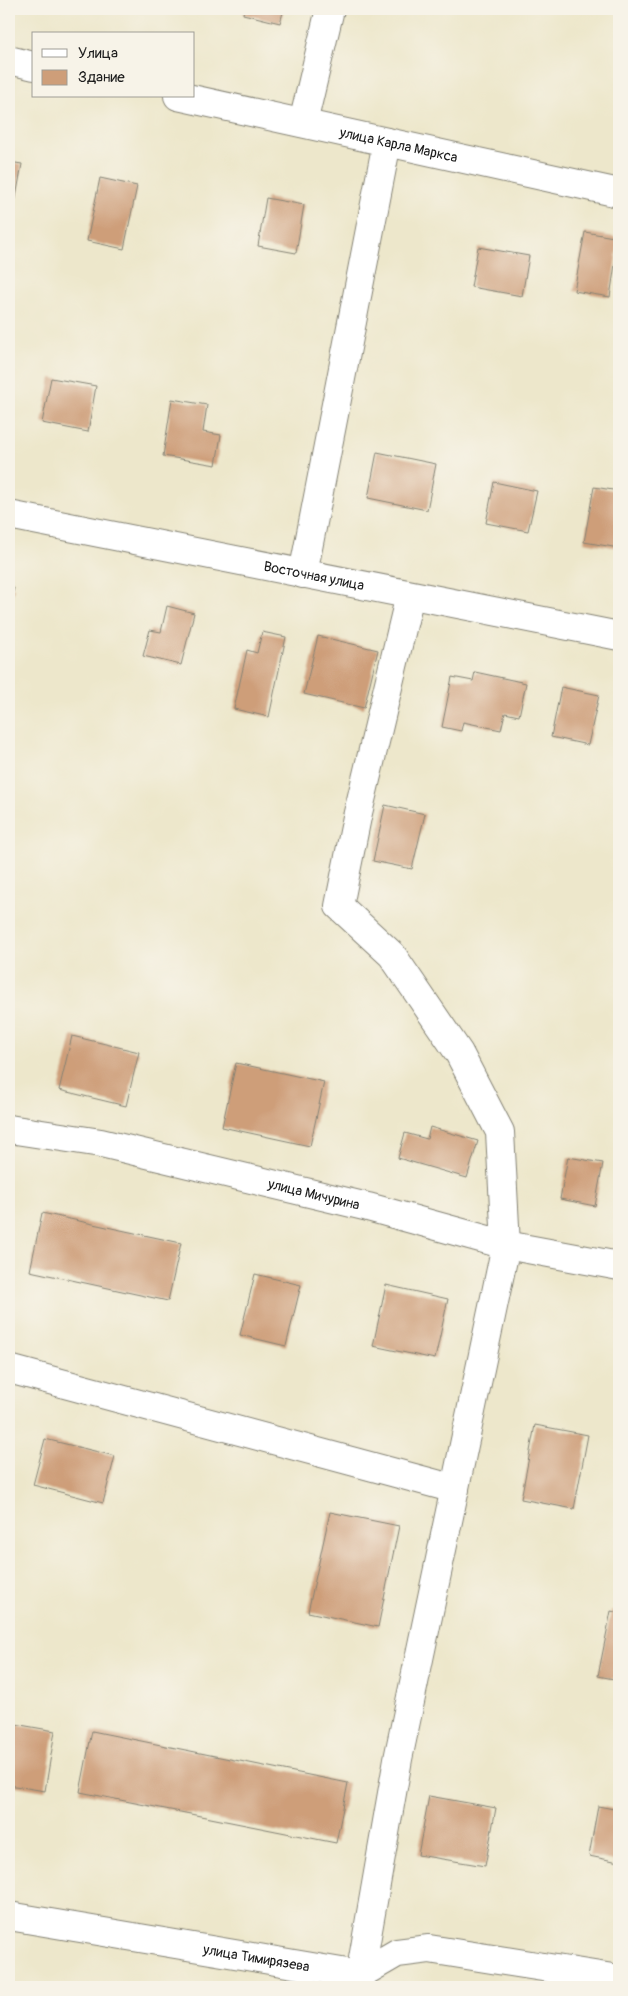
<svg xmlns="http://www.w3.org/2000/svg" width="628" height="1996" viewBox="0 0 628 1996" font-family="Pangolin,sans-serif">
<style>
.building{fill:#ce9e79}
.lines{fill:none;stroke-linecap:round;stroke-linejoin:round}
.minor-casing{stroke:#848274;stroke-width:30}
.minor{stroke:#fff;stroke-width:28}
.labels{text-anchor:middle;stroke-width:4.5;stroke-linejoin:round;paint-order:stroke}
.street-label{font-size:14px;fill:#1c1c1c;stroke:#f7f3e8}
</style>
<rect width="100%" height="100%" fill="#f7f3e8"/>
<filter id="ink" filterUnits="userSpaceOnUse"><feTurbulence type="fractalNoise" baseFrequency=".02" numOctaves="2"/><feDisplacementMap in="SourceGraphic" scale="10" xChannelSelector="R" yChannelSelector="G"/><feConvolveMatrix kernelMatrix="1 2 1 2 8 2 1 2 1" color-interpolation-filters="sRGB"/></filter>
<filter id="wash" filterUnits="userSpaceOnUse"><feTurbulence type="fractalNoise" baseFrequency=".0096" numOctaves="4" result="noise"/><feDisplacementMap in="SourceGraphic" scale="20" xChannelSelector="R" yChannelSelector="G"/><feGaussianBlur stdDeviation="1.12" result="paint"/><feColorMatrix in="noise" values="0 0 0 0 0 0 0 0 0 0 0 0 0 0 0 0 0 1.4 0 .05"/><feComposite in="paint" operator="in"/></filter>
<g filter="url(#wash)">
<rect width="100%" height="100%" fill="#ede7cb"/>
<g id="blocks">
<g class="building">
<path d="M244,9H284L280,23L243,14Z"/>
<path d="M9,162L22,164L11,225H9Z"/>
<path d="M100,178L137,186L124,249L87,241Z"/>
<path d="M266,198L304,205L296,253L258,246Z"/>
<path d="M585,232L619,238L610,297L574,291Z"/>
<path d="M478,247L529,256L522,296L471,287Z"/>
<path d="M51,378L96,386L88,432L42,423Z"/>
<path d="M172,399L207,405L203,432L221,435L216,465L163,456Z"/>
<path d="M377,452L436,464L427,510L368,498Z"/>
<path d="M494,482L537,491L528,531L486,523Z"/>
<path d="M594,487L619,491V548L584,542Z"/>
<path d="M9,587L14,588L10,606H9Z"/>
<path d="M167,606L194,613L181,665L143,656L150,630L161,632Z"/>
<path d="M262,632L286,637L269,717L234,709L247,650L257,653Z"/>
<path d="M318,636L378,650L364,708L304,694Z"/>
<path d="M475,672L526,683L519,716L505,713L501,730L463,722L461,731L442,727L452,677L473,681Z"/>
<path d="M561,687L599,695L588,745L551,737Z"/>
<path d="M385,805L425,814L412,869L373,861Z"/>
<path d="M72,1036L139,1052L126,1106L59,1090Z"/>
<path d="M236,1063L324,1082L310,1146L222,1127Z"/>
<path d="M430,1127L478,1141L467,1178L398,1158L405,1133L427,1139Z"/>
<path d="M568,1157L603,1163L595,1206L560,1199Z"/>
<path d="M42,1213L181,1243L168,1301L30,1271Z"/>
<path d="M255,1274L301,1285L286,1346L240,1335Z"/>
<path d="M386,1285L448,1299L435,1359L373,1346Z"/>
<path d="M535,1425L588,1435L574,1509L521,1499Z"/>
<path d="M45,1439L115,1456L103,1503L33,1485Z"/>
<path d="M330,1512L399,1526L378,1627L308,1612Z"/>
<path d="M611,1611L619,1613V1680L598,1676Z"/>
<path d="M9,1723L55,1731L45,1791L9,1785Z"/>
<path d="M92,1731L348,1783L336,1843L80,1792Z"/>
<path d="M429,1796L496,1808L485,1866L418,1855Z"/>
<path d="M598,1806L619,1810V1862L589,1856Z"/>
</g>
</g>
</g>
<g filter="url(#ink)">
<use href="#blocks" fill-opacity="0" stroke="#848274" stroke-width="1"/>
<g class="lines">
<g class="minor-casing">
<g id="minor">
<path d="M9,60L34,66"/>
<path id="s1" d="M178,96L619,193"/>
<path d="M303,123L330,9"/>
<path id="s2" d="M9,515L619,636"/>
<path d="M303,574L387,142"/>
<path id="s3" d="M9,1129L101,1143L368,1207L506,1245L619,1266"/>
<path d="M9,1369L455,1489"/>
<path id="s4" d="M9,1916L359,1975L397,1953L429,1949L619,1979"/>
<path d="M358,1987L398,1759L506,1245L500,1132L459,1053L392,955L339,906L357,817L410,595"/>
</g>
</g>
<use href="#minor" class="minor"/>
</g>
</g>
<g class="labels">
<g class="street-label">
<text dy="5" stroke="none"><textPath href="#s1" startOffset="226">улица Карла Маркса</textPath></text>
<text dy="5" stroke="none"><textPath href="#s2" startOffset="311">Восточная улица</textPath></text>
<text dy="5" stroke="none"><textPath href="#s3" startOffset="312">улица Мичурина</textPath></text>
<text dy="5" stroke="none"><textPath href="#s4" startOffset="251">улица Тимирязева</textPath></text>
</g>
</g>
<rect width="628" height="1996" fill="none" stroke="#f7f3e8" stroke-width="30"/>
<rect x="32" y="32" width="162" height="65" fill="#f7f3e8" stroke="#9f9d96"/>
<rect x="42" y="49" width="25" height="8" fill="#ffffff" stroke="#9f9d96"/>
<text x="78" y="58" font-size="15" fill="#1c1c1c">Улица</text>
<rect x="42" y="70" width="25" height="15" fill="#ce9e79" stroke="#9f9d96"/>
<text x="78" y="82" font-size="15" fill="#1c1c1c">Здание</text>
</svg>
